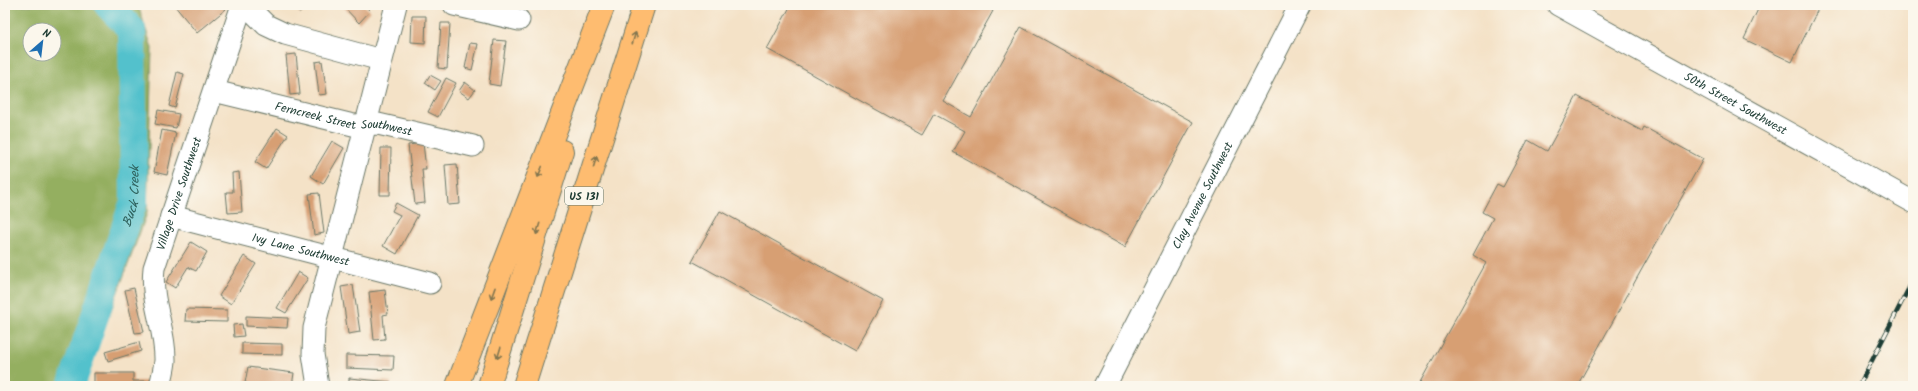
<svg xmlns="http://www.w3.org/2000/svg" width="1918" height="391" viewBox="0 0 1918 391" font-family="Kalam,sans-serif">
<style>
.forest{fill:#94af60;stroke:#5a764a;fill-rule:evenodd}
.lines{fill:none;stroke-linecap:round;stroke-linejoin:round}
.river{stroke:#53c1cc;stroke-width:28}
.building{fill:#d79f73}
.minor-casing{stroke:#6a7767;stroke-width:23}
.highway-casing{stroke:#6a7767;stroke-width:24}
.minor{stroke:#fff;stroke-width:21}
.highway{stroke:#febc70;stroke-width:22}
.rail-casing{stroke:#1f3d34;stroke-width:4.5}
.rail{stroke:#fbf7ec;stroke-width:3;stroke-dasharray:9;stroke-linecap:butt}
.oneway{stroke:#83764f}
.labels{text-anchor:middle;stroke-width:3.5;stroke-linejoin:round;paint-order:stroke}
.shield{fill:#fbf7ec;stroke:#61756b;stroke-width:1}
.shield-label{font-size:11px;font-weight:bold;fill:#1f3d34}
.street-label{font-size:12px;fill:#1f3d34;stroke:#fbf7ec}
.water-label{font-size:13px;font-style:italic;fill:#2c5e5a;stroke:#fbf7ec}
</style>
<rect width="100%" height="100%" fill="#fbf7ec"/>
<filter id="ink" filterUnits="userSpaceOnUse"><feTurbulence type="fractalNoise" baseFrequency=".025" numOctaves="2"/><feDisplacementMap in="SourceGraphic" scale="8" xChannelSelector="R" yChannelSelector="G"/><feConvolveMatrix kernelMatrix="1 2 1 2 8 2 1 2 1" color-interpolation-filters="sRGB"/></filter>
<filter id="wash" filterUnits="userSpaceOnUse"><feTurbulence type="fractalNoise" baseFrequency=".012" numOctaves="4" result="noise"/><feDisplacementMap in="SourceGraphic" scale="16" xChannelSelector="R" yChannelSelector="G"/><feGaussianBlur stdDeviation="0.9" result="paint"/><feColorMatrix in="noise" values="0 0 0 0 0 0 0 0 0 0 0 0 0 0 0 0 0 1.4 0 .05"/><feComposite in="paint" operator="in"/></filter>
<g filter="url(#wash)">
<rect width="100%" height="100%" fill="#f4e2c7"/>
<path class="forest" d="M5,5H135L140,11L152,48L147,213L83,386H5ZM30,30H54V54H30Z"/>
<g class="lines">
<path class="river" id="s1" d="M71,386L134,201L132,30L108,5"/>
</g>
<g id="blocks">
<g class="building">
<path d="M174,5H223L226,9L197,33Z"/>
<path d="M289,5H306L300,13Z"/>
<path d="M342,5H364L370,11L359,23Z"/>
<path d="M791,5H982L993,11L943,101L971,117L1021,27L1193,122L1125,247L953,152L965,131L934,114L922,135L767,49Z"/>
<path d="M1760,5H1820L1792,62L1744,39Z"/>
<path d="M412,16H426L425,43L411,42Z"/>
<path d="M441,23H450L447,69L438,68Z"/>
<path d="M494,40L506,41L500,86L489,84Z"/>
<path d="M470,43L478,44L472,70L465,68Z"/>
<path d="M296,54L300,94L290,95L286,55Z"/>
<path d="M322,61L327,94L319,95L315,62Z"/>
<path d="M177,72L184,74L175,108L169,106Z"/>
<path d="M430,75L441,81L435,90L425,83Z"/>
<path d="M446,78L456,83L438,117L428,112Z"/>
<path d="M465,82L475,90L469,98L459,91Z"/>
<path d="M1577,96L1642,131L1644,127L1703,159L1577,386H1418L1486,263L1473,255L1493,218L1482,212L1497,184L1503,187L1528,140L1547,151Z"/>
<path d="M158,110L179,114L176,128L155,124Z"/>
<path d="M277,128L288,135L266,169L255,162Z"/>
<path d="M162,130L176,133L167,175L154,172Z"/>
<path d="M332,141L344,148L323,184L311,176Z"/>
<path d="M423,143L426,169H422L425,203L415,204L408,145Z"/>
<path d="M381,148H391L390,195H380Z"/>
<path d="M457,164L460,204L448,205L445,165Z"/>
<path d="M239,172L242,212L228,213L226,192H233L232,173Z"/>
<path d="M319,193L324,233L314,235L309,194Z"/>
<path d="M396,203L418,215L397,254L383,246L400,215L392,211Z"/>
<path d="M720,211L883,301L855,351L692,261Z"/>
<path d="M191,242L207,252L196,271L188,267L175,288L166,282Z"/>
<path d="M244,256L256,264L231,304L219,296Z"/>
<path d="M298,272L308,278L286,313L277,308Z"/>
<path d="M353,285L360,332L348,334L341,287Z"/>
<path d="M134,288L144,332L135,333L125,290Z"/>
<path d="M385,290L388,314L383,315L385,339L374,340L369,292Z"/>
<path d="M186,309L227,310V322L185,321Z"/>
<path d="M246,316L288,318L287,328L246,326Z"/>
<path d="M242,324L244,336L234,337L233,325Z"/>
<path d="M139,342L141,351L108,361L105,352Z"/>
<path d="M242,343L282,344V355L242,354Z"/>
<path d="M346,355L394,356L393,370L346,368Z"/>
<path d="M248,367L294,373L292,386H265L245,383Z"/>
<path d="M94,373H133V381H147V386H94Z"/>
<path d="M349,378L391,382V386H349Z"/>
</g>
</g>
</g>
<g filter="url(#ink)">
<use href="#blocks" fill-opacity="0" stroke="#6a7767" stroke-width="1"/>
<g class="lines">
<g class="minor-casing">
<g id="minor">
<path d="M246,5L266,25L285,34L381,60"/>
<path d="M454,5L519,20"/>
<path id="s2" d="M1558,5L1913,202"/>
<path id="s3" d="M214,91L353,125L378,124L473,146"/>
<path id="s4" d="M171,216L430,283"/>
<path id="s5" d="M160,386C162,378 164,370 165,361C166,329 150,302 154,268L242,5"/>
<path d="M318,386L313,354L314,328L396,5"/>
<path id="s6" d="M1105,386L1300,5"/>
</g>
</g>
<g class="highway-casing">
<g id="highway">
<path d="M457,386L604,5"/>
<path d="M489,386L562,151"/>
<path d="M524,386L644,5"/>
</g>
</g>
<use href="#minor" class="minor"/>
<use href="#highway" class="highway"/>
<g class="rail-casing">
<path id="rail" d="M1859,386L1913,280"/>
</g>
<use href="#rail" class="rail"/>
</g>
<defs><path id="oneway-shaft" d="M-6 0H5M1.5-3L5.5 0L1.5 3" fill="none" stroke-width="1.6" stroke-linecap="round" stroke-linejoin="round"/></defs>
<g class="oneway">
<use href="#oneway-shaft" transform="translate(634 38) rotate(-73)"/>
<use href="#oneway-shaft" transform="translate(595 162) rotate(-73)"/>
<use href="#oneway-shaft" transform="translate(540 172) rotate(112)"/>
<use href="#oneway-shaft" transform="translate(538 229) rotate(107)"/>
<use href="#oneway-shaft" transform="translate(493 293) rotate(110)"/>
<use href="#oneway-shaft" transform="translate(499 353) rotate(107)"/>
</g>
</g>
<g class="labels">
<rect class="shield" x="565" y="187" width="38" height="18" rx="3"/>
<g class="shield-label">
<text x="584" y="200">US 131</text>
</g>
<g class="street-label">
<text dy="4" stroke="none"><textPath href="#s2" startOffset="203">50th Street Southwest</textPath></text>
<text dy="4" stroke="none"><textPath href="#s3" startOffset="133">Ferncreek Street Southwest</textPath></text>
<text dy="4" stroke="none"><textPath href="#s5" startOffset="198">Village Drive Southwest</textPath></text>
<text dy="4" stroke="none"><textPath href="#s6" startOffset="214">Clay Avenue Southwest</textPath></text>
<text dy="4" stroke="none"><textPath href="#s4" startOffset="134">Ivy Lane Southwest</textPath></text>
</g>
<g class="water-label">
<text dy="5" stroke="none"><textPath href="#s1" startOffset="200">Buck Creek</textPath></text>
</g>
</g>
<rect width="1918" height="391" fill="none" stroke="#fbf7ec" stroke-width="20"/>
<g transform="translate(42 42) rotate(28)"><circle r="19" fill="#fbf7ec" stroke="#a3ada2"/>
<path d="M0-3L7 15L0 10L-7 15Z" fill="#1f6fb2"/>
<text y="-6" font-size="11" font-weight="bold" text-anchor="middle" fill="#1f3d34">N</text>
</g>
</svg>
